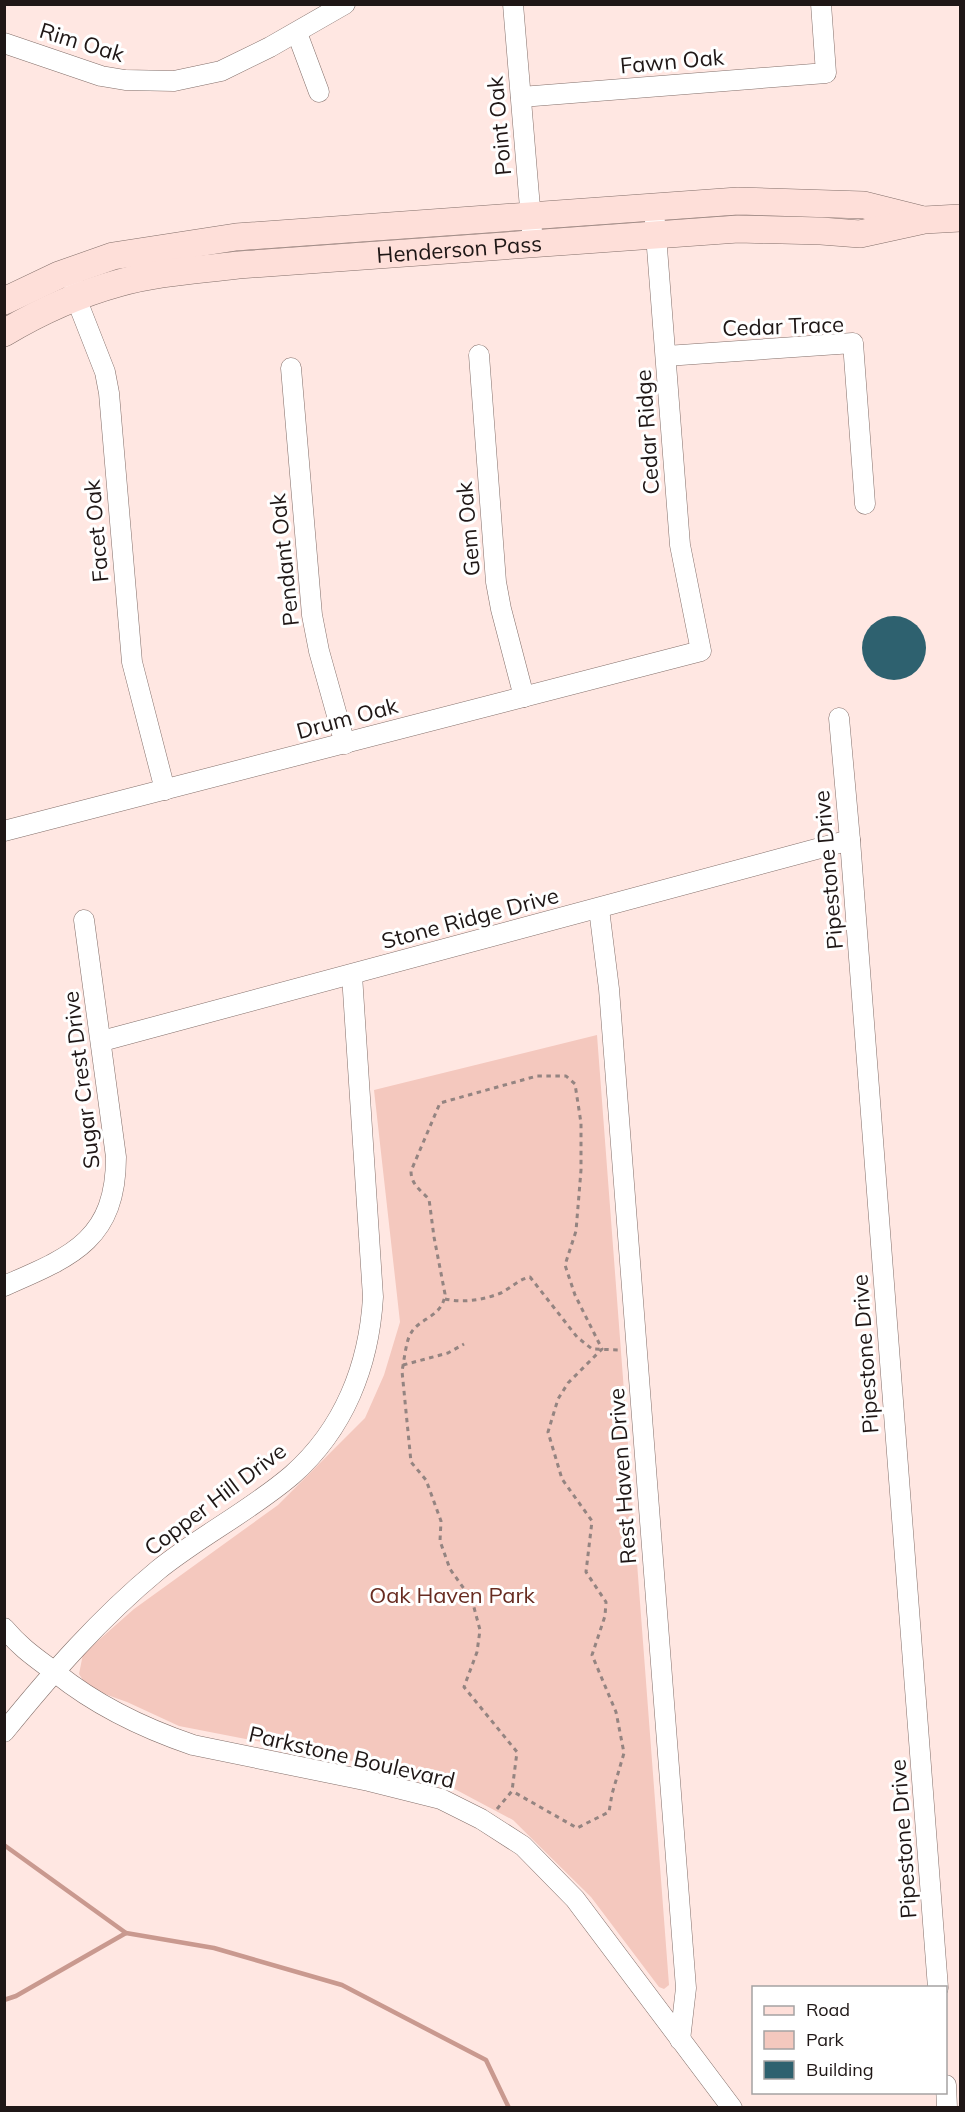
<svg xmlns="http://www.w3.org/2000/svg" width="965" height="2112" viewBox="0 0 965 2112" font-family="Mulish,sans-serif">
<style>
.green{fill:#f4c8be}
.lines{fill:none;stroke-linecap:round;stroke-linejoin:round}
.stream{stroke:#c9998f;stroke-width:4.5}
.building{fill:#2e616f}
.street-casing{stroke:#836f6a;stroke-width:21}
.secondary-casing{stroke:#836f6a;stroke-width:28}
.path{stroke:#948481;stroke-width:3;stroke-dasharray:4.5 4.5;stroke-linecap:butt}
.street{stroke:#fff;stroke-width:20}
.secondary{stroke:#fedfd9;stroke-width:27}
.labels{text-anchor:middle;stroke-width:6;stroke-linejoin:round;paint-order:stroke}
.street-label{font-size:22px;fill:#1f1716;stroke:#fff}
.park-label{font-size:22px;fill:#682c21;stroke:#fff}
</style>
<rect width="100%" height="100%" fill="#ffe7e2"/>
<path class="green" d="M597,1035L669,1985L664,1989L659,1987L591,1897L513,1820L449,1786L333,1756L179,1726L127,1702L88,1688L79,1674L83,1654L134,1609L278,1505L365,1418L384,1375L400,1322L374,1090Z"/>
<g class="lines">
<g class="stream">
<path d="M4,1845L126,1933"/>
<path d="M4,2000L16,1996L126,1933L214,1948L342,1985L486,2060L509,2108"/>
</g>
</g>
<circle class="building" cx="894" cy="648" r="32"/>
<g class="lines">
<g class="street-casing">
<g id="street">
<path d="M513,4L533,244"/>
<path d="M297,33L319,92"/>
<path d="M4,43L101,76L125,80L174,81L221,71L270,47L345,4"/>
<path d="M521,97L826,73L821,4"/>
<path d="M74,285L76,298L105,372L109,393L132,662L165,790"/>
<path d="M479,355L496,582L501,609L524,697"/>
<path d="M666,356L853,343L865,504"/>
<path d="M291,368L312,615L319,651L345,744"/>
<path d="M839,718L850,840L938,1988"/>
<path d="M4,831L701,651L680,545L655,222"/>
<path d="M599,909L609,989L686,1988L680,2040"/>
<path d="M102,1041L850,840"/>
<path d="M4,1286C71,1257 116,1240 116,1157L84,920"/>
<path d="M4,1628C22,1649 35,1657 56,1673C97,1706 143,1728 193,1745L369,1781L441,1799L481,1819L523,1846L575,1899L732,2108"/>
<path d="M4,1732C51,1674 100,1618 158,1570C200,1536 250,1511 292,1475C344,1429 369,1366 373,1297L352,975"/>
<path d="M946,2085L947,2108"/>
</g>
</g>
<g class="secondary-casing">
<g id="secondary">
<path d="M4,301L59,275L113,256L236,237L738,201L864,205L920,219"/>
<path id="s1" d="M4,333C39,312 79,294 119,283C157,272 199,270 238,265L738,229L821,231L860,234L924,220L960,218"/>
</g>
</g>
<g class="path">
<path d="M445,1299C463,1303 483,1300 501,1293C511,1288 519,1279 530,1277L577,1337L592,1349L620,1350"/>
<path d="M403,1365L448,1353L464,1344"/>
<path d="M497,1809L512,1791L517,1752L464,1687L477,1652L480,1630L472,1600L450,1569L440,1541L441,1521L426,1480L411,1462L402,1371C404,1362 406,1340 411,1333C419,1318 443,1317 445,1294L434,1237L429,1199C420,1190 411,1184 411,1171L440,1103L537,1076H566L575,1084L581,1123V1170L576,1231L565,1265L575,1295L602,1349L568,1383L558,1399L548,1432L562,1479L592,1521L586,1572L606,1602L605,1616L592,1655L616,1712L624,1753L612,1794L609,1812L577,1828L512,1791"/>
</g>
<use href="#street" class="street"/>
<use href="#secondary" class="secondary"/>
</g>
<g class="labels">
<g class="street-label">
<text transform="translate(82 42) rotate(17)" y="8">Rim Oak</text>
<text transform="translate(672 61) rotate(-5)" y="8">Fawn Oak</text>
<text transform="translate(499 126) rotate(-95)" y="8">Point Oak</text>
<text dy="8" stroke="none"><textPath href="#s1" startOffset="468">Henderson Pass</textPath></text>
<text transform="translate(783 326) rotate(-2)" y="8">Cedar Trace</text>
<text transform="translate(647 432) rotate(-94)" y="8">Cedar Ridge</text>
<text transform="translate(468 529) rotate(-95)" y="8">Gem Oak</text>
<text transform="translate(96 531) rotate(-95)" y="8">Facet Oak</text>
<text transform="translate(284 560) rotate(-96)" y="8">Pendant Oak</text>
<text transform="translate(347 718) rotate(-15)" y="8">Drum Oak</text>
<text transform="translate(828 870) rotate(-95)" y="8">Pipestone Drive</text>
<text transform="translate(470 918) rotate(-15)" y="8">Stone Ridge Drive</text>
<text transform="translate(81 1080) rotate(-97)" y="8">Sugar Crest Drive</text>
<text transform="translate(865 1354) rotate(-94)" y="8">Pipestone Drive</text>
<text transform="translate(622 1476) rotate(-94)" y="8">Rest Haven Drive</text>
<text transform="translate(215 1499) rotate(-37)" y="8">Copper Hill Drive</text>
<text transform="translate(352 1757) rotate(13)" y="8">Parkstone Boulevard</text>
<text transform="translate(903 1839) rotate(-94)" y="8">Pipestone Drive</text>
</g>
<g class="park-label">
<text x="452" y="1603">Oak Haven Park</text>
</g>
</g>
<rect width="965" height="2112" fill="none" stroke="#1f1716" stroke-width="12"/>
<rect x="752" y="1986" width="195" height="108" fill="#ffffff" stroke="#a5a2a2" stroke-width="1.5"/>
<rect x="764" y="2006" width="30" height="9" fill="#fedfd9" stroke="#a5a2a2" stroke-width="1.5"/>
<text x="806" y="2016" font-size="18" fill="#1f1716">Road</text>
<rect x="764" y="2031" width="30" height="18" fill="#f4c8be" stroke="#a5a2a2" stroke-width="1.5"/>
<text x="806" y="2046" font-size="18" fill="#1f1716">Park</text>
<rect x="764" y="2061" width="30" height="18" fill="#2e616f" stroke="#a5a2a2" stroke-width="1.5"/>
<text x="806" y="2076" font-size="18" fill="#1f1716">Building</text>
</svg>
